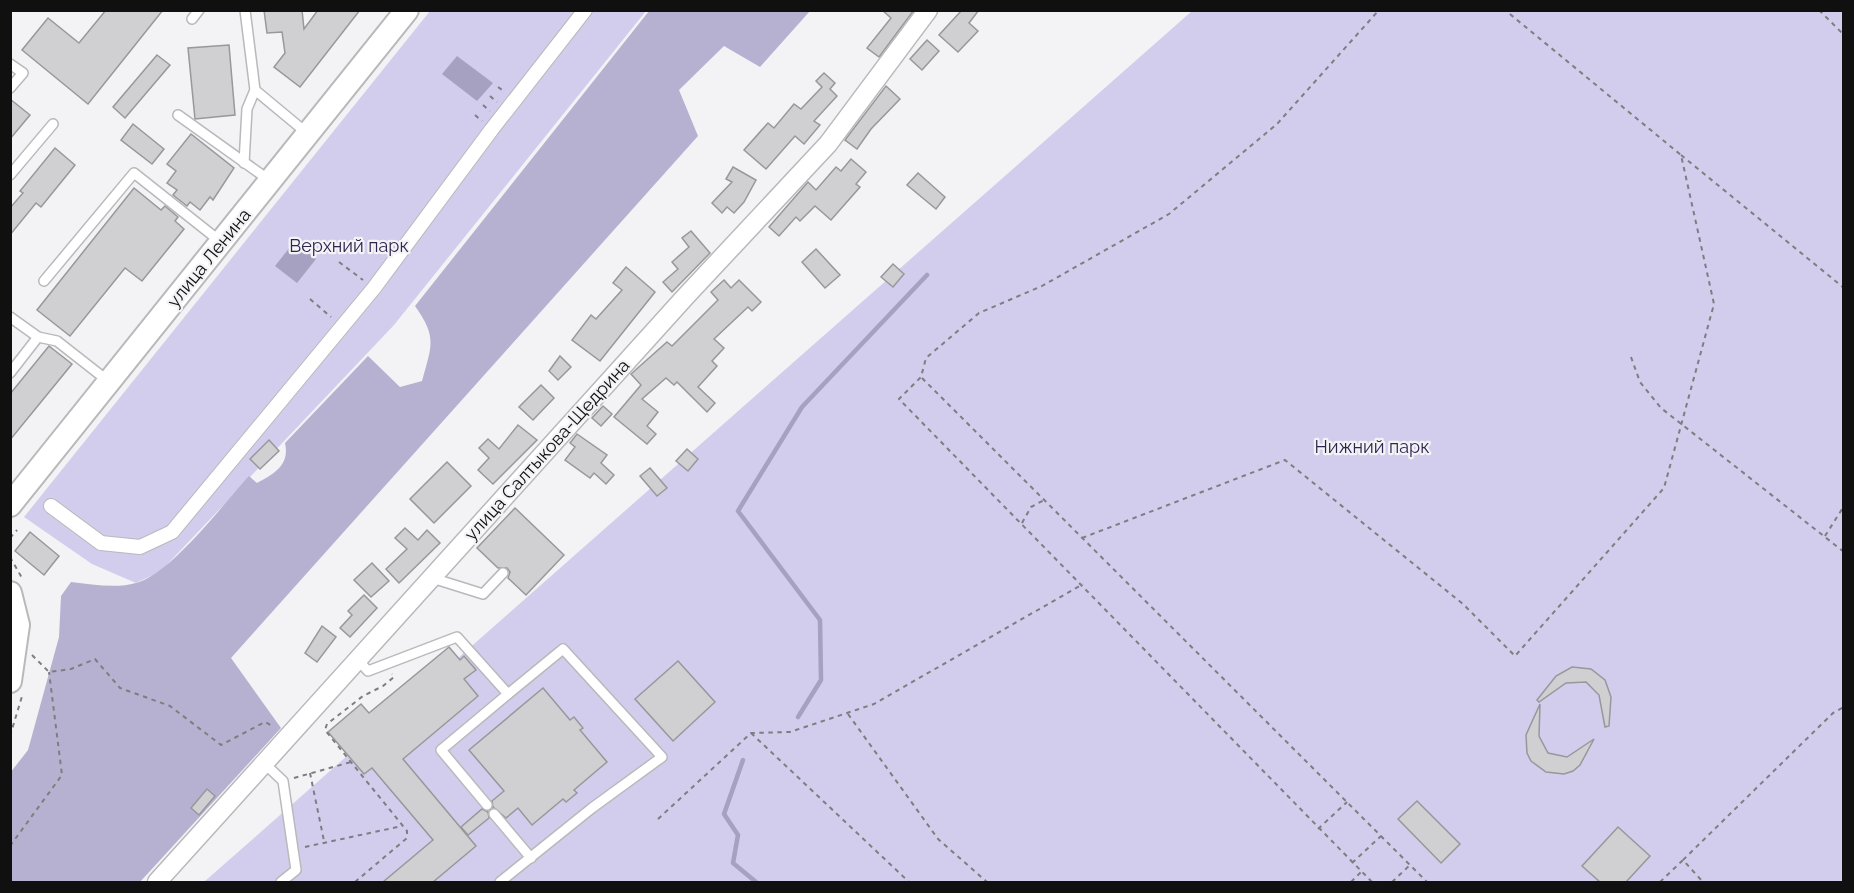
<svg xmlns="http://www.w3.org/2000/svg" width="1854" height="893" viewBox="0 0 1854 893" font-family="Raleway,sans-serif">
<style>
.green{fill:#d2cced}
.forest{fill:#b6b1d1}
.water{fill:#a6a1c0}
.lines{fill:none;stroke-linecap:round;stroke-linejoin:round}
.stream{stroke:#a6a1c0;stroke-width:4.5}
.building{fill:#d0d0d3;stroke:#98979a;stroke-width:1.5}
.service-casing{stroke:#b9b9bb;stroke-width:12}
.pedestrian-casing{stroke:#b9b9bb;stroke-width:16}
.minor-casing{stroke:#b9b9bb;stroke-width:21}
.tertiary-casing{stroke:#b9b9bb;stroke-width:26}
.path{stroke:#7e7e80;stroke-width:2;stroke-dasharray:4.5 4.5;stroke-linecap:butt}
.service{stroke:#fff;stroke-width:9}
.pedestrian{stroke:#fff;stroke-width:14}
.minor{stroke:#fff;stroke-width:18}
.tertiary{stroke:#fff;stroke-width:22}
.labels{text-anchor:middle;stroke-width:4.5;stroke-linejoin:round;paint-order:stroke}
.park-label{font-size:18px;fill:#2f244f;stroke:#f3f3f6}
.street-label{font-size:18px;fill:#101011;stroke:#f3f3f6}
</style>
<rect width="100%" height="100%" fill="#f3f3f6"/>
<g class="green">
<path d="M430,11H646L394,325L161,571L136,583L92,564L24,517Z"/>
<path d="M1192,11H1843V882H204Z"/>
</g>
<path class="forest" d="M649,11H810L760,67L724,46L679,90L698,136L231,658L281,728L140,882H11L10,773L28,750L59,637L61,596L71,582C92,584 115,589 136,583C171,574 223,504 249,476L257,483C274,474 290,465 285,443L368,356L400,387L422,381C432,345 437,337 415,306Z"/>
<g class="water">
<path d="M457,56L493,83L477,101L442,74Z"/>
<path d="M294,242L316,259L297,283L275,266Z"/>
</g>
<g class="lines">
<g class="stream">
<path d="M798,717L821,680L820,620L738,511L802,407L927,275"/>
<path d="M743,760L724,814L738,835L733,863L756,882"/>
</g>
</g>
<g class="building">
<path d="M106,10H163L88,104L22,50L48,18L79,43Z"/>
<path d="M264,10H302L304,29L318,10H360L300,87L274,67L285,53L282,32L267,33Z"/>
<path d="M882,10H914L879,57L867,48L891,18Z"/>
<path d="M962,10H979L969,23L978,31L958,52L939,35Z"/>
<path d="M927,40L939,51L922,70L910,59Z"/>
<path d="M229,45L235,115L195,119L188,48Z"/>
<path d="M157,55L170,65L125,118L113,107Z"/>
<path d="M824,73L835,83L830,89L837,96L814,121L820,125L804,144L795,136L766,169L744,150L768,123L774,128L794,104L801,109L822,87L816,81Z"/>
<path d="M886,86L900,99L871,129L857,149L845,140Z"/>
<path d="M10,99L30,115L10,139Z"/>
<path d="M133,124L164,149L152,164L121,140Z"/>
<path d="M191,134L234,168L213,200L210,197L200,210L190,202L187,206L173,195L177,190L167,183L176,171L167,164Z"/>
<path d="M55,148L75,165L41,207L36,203L10,235V208L23,193L20,191Z"/>
<path d="M851,159L866,172L856,184L860,187L831,220L815,206L800,221L796,217L779,236L769,227L808,182L816,190L836,167L841,171Z"/>
<path d="M733,167L756,180L744,202L734,213L727,207L722,213L712,203L732,182L726,179Z"/>
<path d="M918,173L945,197L936,209L907,185Z"/>
<path d="M134,188L161,210L165,206L178,217L175,221L184,229L142,281L125,268L70,336L37,310Z"/>
<path d="M691,231L710,253L672,292L663,282L678,269L672,262L689,247L682,238Z"/>
<path d="M816,249L840,275L825,288L802,262Z"/>
<path d="M893,264L904,274L893,287L881,277Z"/>
<path d="M626,267L655,292L600,361L572,340L591,315L596,319L622,290L613,283Z"/>
<path d="M724,280L731,288L739,280L761,302L752,311L748,307L714,339L724,348L712,361L717,366L698,387L715,403L707,412L677,382L674,385L666,378L642,399L658,412L647,426L656,434L647,444L614,417L641,385L631,374L667,342L672,346L718,300L711,292Z"/>
<path d="M49,346L72,364L10,440V394Z"/>
<path d="M560,356L571,367L558,380L549,371Z"/>
<path d="M541,385L554,398L533,420L519,407Z"/>
<path d="M603,406L612,414L601,426L592,418Z"/>
<path d="M518,425L537,440L493,484L478,470L489,458L479,448L488,439L499,449Z"/>
<path d="M577,434L607,455L601,463L614,475L606,484L594,473L590,478L565,460L575,447L570,443Z"/>
<path d="M269,440L279,451L260,469L250,459Z"/>
<path d="M687,449L698,459L688,471L676,461Z"/>
<path d="M447,462L471,486L434,523L410,499Z"/>
<path d="M650,468L667,488L657,496L640,476Z"/>
<path d="M515,508L564,555L526,595L508,578L510,572L507,568H498L477,548Z"/>
<path d="M405,528L418,540L427,530L440,543L399,583L386,569L407,549L395,538Z"/>
<path d="M30,532L59,556L44,575L15,551Z"/>
<path d="M372,563L389,581L371,597L354,580Z"/>
<path d="M364,595L377,608L350,637L340,628L352,615L348,611Z"/>
<path d="M322,626L336,637L317,662L305,653Z"/>
<path d="M449,647L460,660L464,656L476,670L464,679L478,696L403,759L476,846L433,882H383L433,840L372,768L364,774L328,732L361,704L369,713Z"/>
<path d="M678,661L715,702L673,741L635,699Z"/>
<path d="M1572,667L1591,669L1605,680L1611,697L1609,726L1605,727L1599,695L1586,682L1566,683L1539,702L1537,700L1556,676Z"/>
<path d="M543,688L570,720L574,717L583,728L580,730L607,762L574,790L577,793L566,802L563,799L532,825L518,808L506,818L493,807L492,801L504,791L469,750Z"/>
<path d="M1540,704L1539,736L1548,753L1567,757L1594,739L1580,765L1573,771L1564,774L1546,772L1531,761L1527,753L1526,735Z"/>
<path d="M207,789L215,796L199,815L191,808Z"/>
<path d="M1417,801L1460,844L1441,863L1398,819Z"/>
<path d="M482,809L488,812L489,818L468,835L461,827Z"/>
<path d="M1618,827L1650,856L1626,882H1600L1582,866Z"/>
</g>
<g class="lines">
<g class="service-casing">
<g id="service">
<path d="M245,10L255,90L308,134"/>
<path d="M192,19L199,10"/>
<path d="M10,64L23,73L10,88"/>
<path d="M178,115L269,180"/>
<path d="M244,163L247,109L255,90"/>
<path d="M10,175L53,124"/>
<path d="M44,281L134,173L221,242"/>
<path d="M10,317L38,337L57,341L108,381"/>
<path d="M10,373L38,337"/>
<path d="M432,578L483,594L503,573"/>
<path d="M358,660L368,671L457,637L508,694L563,649L662,757L592,808L500,882"/>
<path d="M265,764L283,781L296,870L281,882"/>
<path d="M487,805L441,750L508,694"/>
<path d="M494,814L531,858"/>
</g>
</g>
<g class="pedestrian-casing">
<path id="pedestrian" d="M51,506L101,543L140,547L172,532L374,288L492,129L585,10"/>
</g>
<g class="minor-casing">
<path id="minor" d="M157,882L686,296L828,144L928,10"/>
</g>
<g class="tertiary-casing">
<g id="tertiary">
<path d="M10,505L407,10"/>
<path d="M10,593L18,625L10,681"/>
</g>
</g>
<g class="path">
<path d="M1819,10L1844,35"/>
<path d="M498,87L505,92"/>
<path d="M490,96L497,102"/>
<path d="M483,105L490,111"/>
<path d="M475,115L482,121"/>
<path d="M1681,155L1844,288"/>
<path d="M339,262L363,280"/>
<path d="M310,299L331,317"/>
<path d="M1631,357L1640,382L1661,408L1844,552"/>
<path d="M922,378L1427,882"/>
<path d="M1022,523L1031,507L1044,500"/>
<path d="M1825,536L1844,506"/>
<path d="M10,538L17,530"/>
<path d="M1082,538L1285,460L1463,604L1515,656L1664,488L1714,304L1681,155L1505,10"/>
<path d="M10,557L22,578"/>
<path d="M32,655L49,672L71,669L95,659L120,688L170,706L221,745L265,722L274,727"/>
<path d="M848,714L938,839L987,882"/>
<path d="M751,733L909,882"/>
<path d="M10,736L23,693"/>
<path d="M310,773L324,841"/>
<path d="M294,778L351,762"/>
<path d="M658,819L751,733L790,732L874,704L1083,584"/>
<path d="M1318,829L1347,802"/>
<path d="M10,846L62,775L49,672"/>
<path d="M305,847L402,826"/>
<path d="M1683,860L1833,713L1844,707"/>
<path d="M1352,863L1381,836"/>
<path d="M355,882L407,838V831L325,730L327,724L363,696L383,686L394,677L392,674"/>
<path d="M1351,882L1361,872"/>
<path d="M1372,882L899,399L921,377L926,358L979,313L1042,286L1169,214L1277,124L1379,10"/>
<path d="M1392,882L1410,865"/>
<path d="M1660,882L1683,860L1703,882"/>
</g>
<use href="#service" class="service"/>
<use href="#pedestrian" class="pedestrian"/>
<use href="#minor" class="minor"/>
<use href="#tertiary" class="tertiary"/>
</g>
<g class="labels">
<g class="park-label">
<text x="349" y="252">Верхний парк</text>
<text x="1372" y="453">Нижний парк</text>
</g>
<g class="street-label">
<text transform="translate(209 258) rotate(-51)" y="6">улица Ленина</text>
<text transform="translate(547 450) rotate(-48)" y="6">улица Салтыкова-Щедрина</text>
</g>
</g>
<rect width="1854" height="893" fill="none" stroke="#101011" stroke-width="24"/>
</svg>
